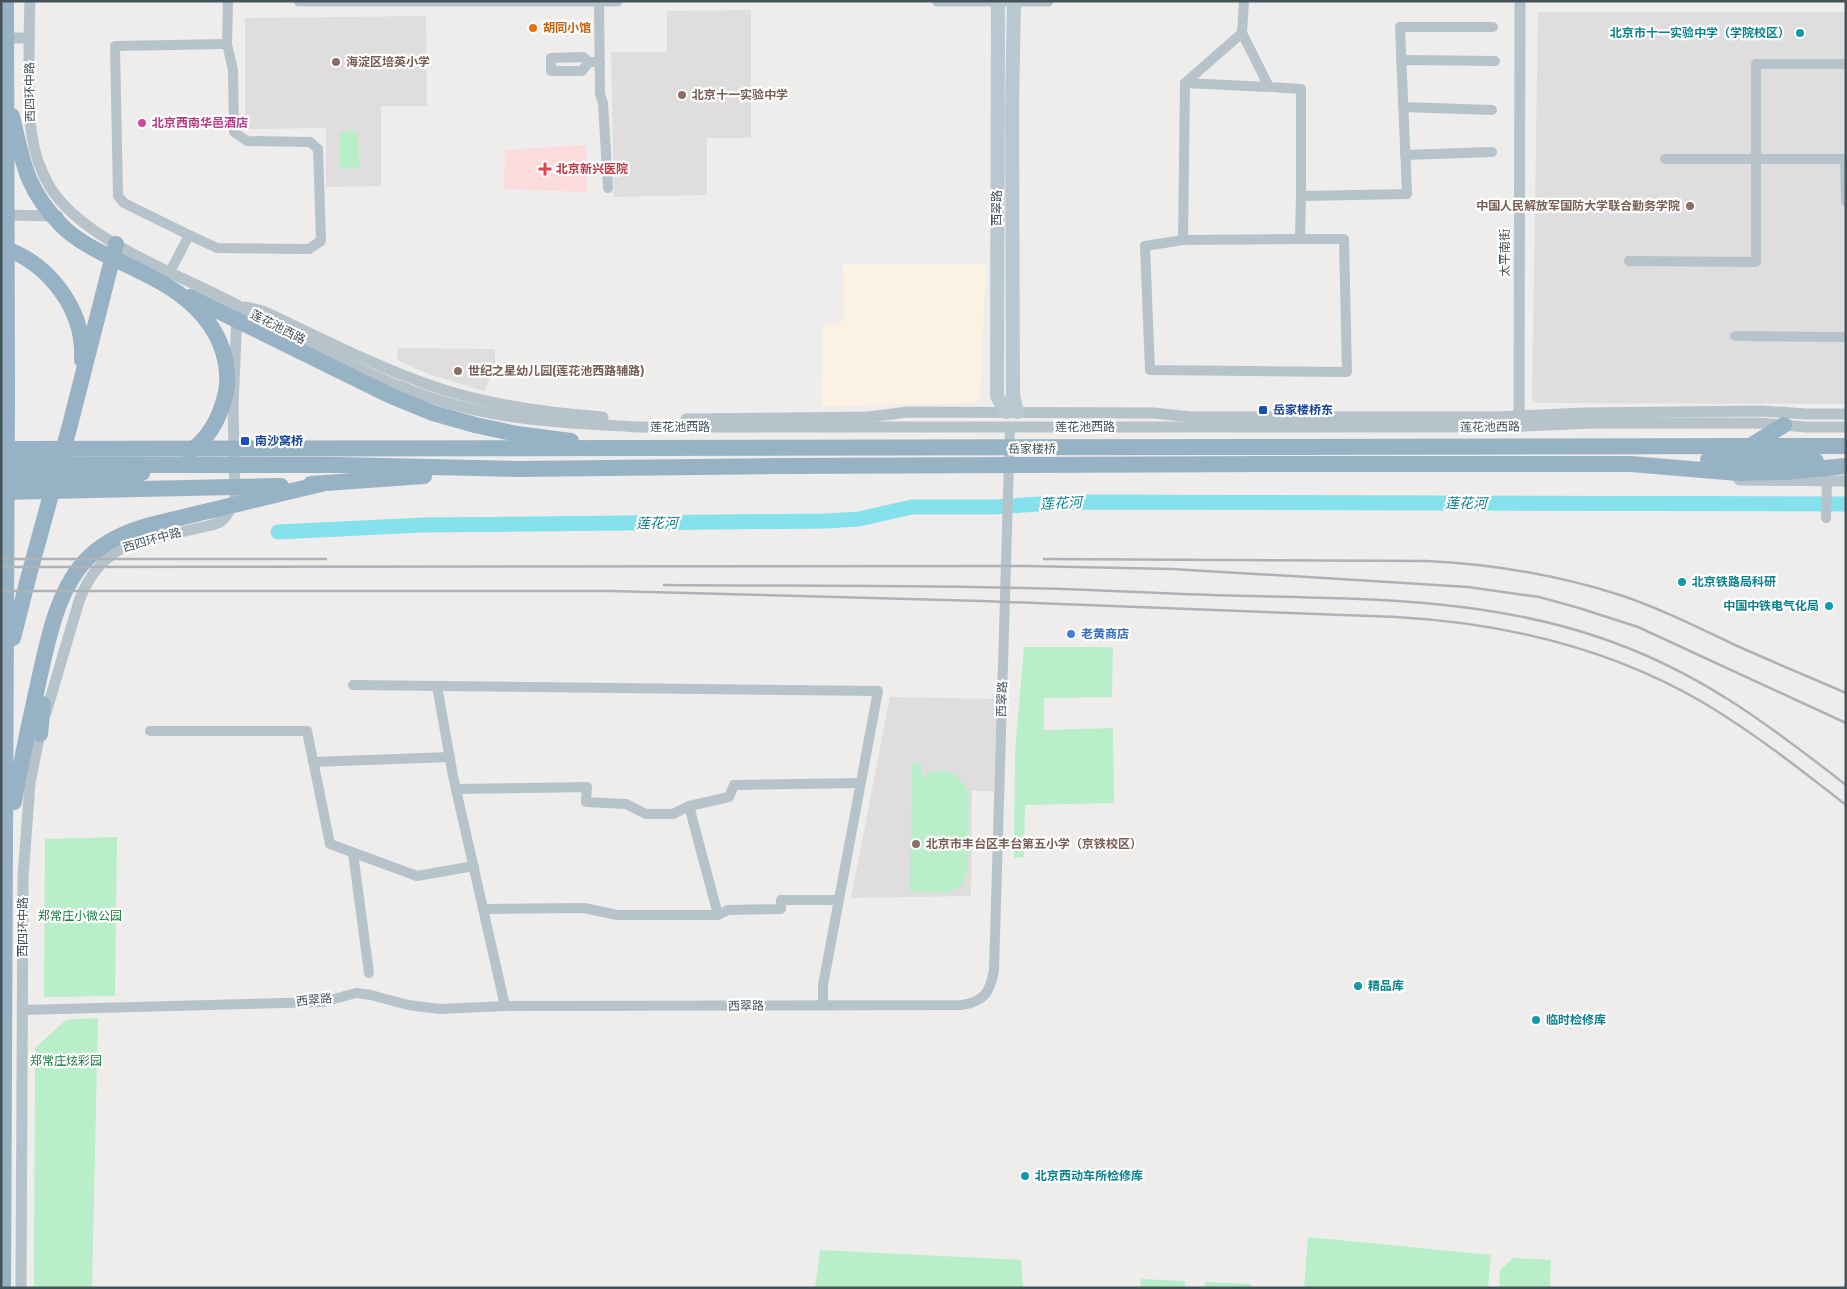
<svg xmlns="http://www.w3.org/2000/svg" width="1847" height="1289" viewBox="0 0 1847 1289" font-family="Montserrat,'Noto Sans SC',sans-serif">
<style>
.commercial{fill:#fcf2e4}
.education{fill:#e0dddf}
.medical{fill:#fbdbdb}
.green{fill:#b9efc8}
.lines{fill:none;stroke-linecap:round;stroke-linejoin:round}
.river{stroke:#85e2ec;stroke-width:15}
.minor{stroke:#b7c3ca;stroke-width:10}
.tertiary{stroke:#b7c3ca;stroke-width:11}
.secondary{stroke:#b9c7d1;stroke-width:14}
.trunk{stroke:#97b2c4;stroke-width:16}
.rail{stroke:#aeb2b7;stroke-width:2.5}
.food-dot{fill:#e8710a;stroke:#fff;stroke-width:2}
.culture-dot{fill:#0f9aa8;stroke:#fff;stroke-width:2}
.education-dot{fill:#8d6e63;stroke:#fff;stroke-width:2}
.hotel-dot{fill:#d1479c;stroke:#fff;stroke-width:2}
.health-dot{fill:#e0444e;stroke:#fff;stroke-width:2}
.transit-dot{fill:#1a4fb4;stroke:#fff;stroke-width:2}
.shop-dot{fill:#3f7fe0;stroke:#fff;stroke-width:2}
.labels{text-anchor:middle;stroke-width:4.5;stroke-linejoin:round;paint-order:stroke}
.food-label{font-size:12px;font-weight:bold;fill:#c56008;stroke:#fff;text-anchor:start}
.culture-label{font-size:12px;font-weight:bold;fill:#0d838f;stroke:#fff;text-anchor:start}
.education-label{font-size:12px;font-weight:bold;fill:#785e54;stroke:#fff;text-anchor:start}
.street-label{font-size:12px;fill:#44525a;stroke:#fff}
.hotel-label{font-size:12px;font-weight:bold;fill:#b23c85;stroke:#fff;text-anchor:start}
.health-label{font-size:12px;font-weight:bold;fill:#be3a42;stroke:#fff;text-anchor:start}
.transit-label{font-size:12px;font-weight:bold;fill:#164399;stroke:#fff;text-anchor:start}
.shop-label{font-size:12px;font-weight:bold;fill:#366cbe;stroke:#fff;text-anchor:start}
.park-label{font-size:12px;fill:#157b3e;stroke:#fff}
.water-label{font-size:14px;font-style:italic;fill:#0b8290;stroke:#fff}
</style>
<rect width="100%" height="100%" fill="#efecec"/>
<path class="commercial" d="M843,264H986L980,396L976,403L822,406L823,325L841,323L845,315Z"/>
<g class="education">
<path d="M751,10V138H707V195L614,197L611,52H667V11Z"/>
<path d="M1538,12H1846V404L1539,403L1532,400Z"/>
<path d="M426,16L427,106H381V186L326,187V128L245,129V18Z"/>
<path d="M398,348L495,349V368L484,391L428,374L397,360Z"/>
<path d="M890,697L997,699L994,791H972L971,896L851,898Z"/>
</g>
<path class="medical" d="M586,145L587,192L504,189L505,150Z"/>
<g class="green">
<path d="M358,131L359,168H340L339,132Z"/>
<path d="M1024,647H1113L1112,697L1044,698V730L1113,728L1114,803L1025,805L1024,857L1014,858L1015,752Z"/>
<path d="M912,763H922L921,779L931,772L945,770L953,773L967,788L969,794L968,867C962,902 935,891 910,891Z"/>
<path d="M117,837L115,996L44,997L45,839Z"/>
<path d="M98,1018L92,1288H34L35,1048L66,1020Z"/>
<path d="M1308,1237L1491,1255L1488,1288H1304Z"/>
<path d="M820,1250L1021,1260L1023,1288H815Z"/>
<path d="M1513,1258L1551,1260L1550,1288H1499L1500,1270Z"/>
<path d="M1141,1279L1185,1281V1288H1140Z"/>
<path d="M1205,1282L1251,1284V1288H1204Z"/>
</g>
<g class="lines">
<path class="river" d="M278,532L423,525L825,521L859,519L912,507H994L1071,502L1846,504"/>
<g class="minor">
<path d="M599,1L600,94L603,103L608,188"/>
<path d="M1244,1L1242,33L1269,87L1301,89V196L1407,194L1400,27H1493"/>
<path d="M1242,33L1185,83L1183,240L1145,246L1150,370L1347,372L1344,239H1300L1301,196"/>
<path d="M1401,60L1495,61"/>
<path d="M589,62L582,71H551V58L583,57L589,62H600"/>
<path d="M1185,83L1269,87"/>
<path d="M1403,107L1492,110"/>
<path d="M1405,155L1492,152"/>
<path d="M1665,159H1846"/>
<path d="M1845,159L1846,202"/>
<path d="M189,235L217,248L309,249L321,241L318,149L310,142L247,141L234,132L233,70L227,44"/>
<path d="M1183,240L1300,239"/>
<path d="M1629,261L1756,262V64H1846"/>
<path d="M170,272L189,235L124,203L118,196L115,46L227,44L228,1"/>
<path d="M1735,336L1846,337"/>
<path d="M1826,518L1827,481"/>
<path d="M353,685L878,691L823,985V1004"/>
<path d="M437,686L453,776L505,1006"/>
<path d="M150,731H307L330,844L417,876L474,866"/>
<path d="M313,762L450,757"/>
<path d="M456,789L587,787L586,802L626,804L646,814H673L689,806"/>
<path d="M353,853L369,973"/>
<path d="M483,909L584,908L617,915H718L728,910L781,909V900H838"/>
<path d="M718,915L689,806L729,797L734,785L860,783"/>
<path d="M23,1010L323,1002L356,993L371,995L408,1005L440,1009L505,1006L962,1005C985,1001 990,992 994,970L1010,427"/>
</g>
<g class="tertiary">
<path d="M30,1C29,25 29,49 29,73C29,113 28,151 50,187C83,241 181,275 237,305C302,340 368,378 438,400C503,421 571,423 638,427H1499L1595,423H1759L1806,427H1846"/>
<path d="M299,1H617"/>
<path d="M937,1H1048"/>
<path d="M1,38H29"/>
<path d="M1,215L58,216"/>
<path d="M246,307L263,311C321,338 380,369 441,389C494,406 548,413 603,417"/>
<path d="M1519,416L1520,1"/>
<path d="M686,419L869,417L908,412L1154,413L1191,417H1496L1583,413L1761,411L1806,414H1846"/>
<path d="M1739,480L1846,481"/>
<path d="M46,713L79,601C89,574 105,555 132,543L212,525L220,522L226,516L235,502L233,406L237,314"/>
<path d="M21,1288L23,877L30,783L41,728"/>
</g>
<g class="secondary">
<path d="M998,1L997,396L1006,412"/>
<path d="M1014,1L1012,108L1013,395L1017,412"/>
</g>
<g class="trunk">
<path d="M12,116C23,163 26,189 61,225C76,240 94,249 112,258C155,278 200,297 220,343C226,358 229,375 226,392C221,415 210,438 189,452"/>
<path d="M1,247C48,262 85,309 82,360"/>
<path d="M190,297L389,395L433,413L475,425L517,434L571,441"/>
<path d="M1750,446L1784,425"/>
<path d="M1,449L1846,446"/>
<path d="M1708,460H1806L1816,461"/>
<path d="M1,465H338L518,469L778,466L1286,464H1631L1738,473L1785,472L1846,466"/>
<path d="M1,480C44,479 102,484 142,473"/>
<path d="M311,484L424,476"/>
<path d="M1,492L281,486"/>
<path d="M13,638L29,575L70,425L116,244"/>
<path d="M40,734L43,704"/>
<path d="M14,802C20,766 28,730 36,693C46,650 55,589 89,557C107,540 127,532 150,525L321,484"/>
<path d="M3,1288L7,396L6,1"/>
</g>
<g class="rail">
<path d="M1,559H326"/>
<path d="M1044,559L1426,561C1492,564 1557,575 1620,595C1659,608 1697,627 1735,645C1771,661 1809,677 1846,693"/>
<path d="M1,567L1027,566L1172,569L1308,577L1468,587L1539,597L1579,608L1638,627L1846,723"/>
<path d="M664,585C783,586 903,585 1022,588C1086,589 1149,593 1213,595C1342,599 1475,595 1598,637C1695,669 1767,723 1846,785"/>
<path d="M1,591H611L982,601L1396,617C1504,623 1610,648 1704,703C1754,733 1800,769 1846,805"/>
</g>
</g>
<circle class="food-dot" cx="533" cy="28" r="5"/>
<g class="culture-dot">
<circle cx="1800" cy="33" r="5"/>
<circle cx="1682" cy="582" r="5"/>
<circle cx="1829" cy="606" r="5"/>
<circle cx="1358" cy="986" r="5"/>
<circle cx="1536" cy="1020" r="5"/>
<circle cx="1025" cy="1176" r="5"/>
</g>
<g class="education-dot">
<circle cx="336" cy="62" r="5"/>
<circle cx="682" cy="95" r="5"/>
<circle cx="1690" cy="206" r="5"/>
<circle cx="458" cy="371" r="5"/>
<circle cx="916" cy="844" r="5"/>
</g>
<circle class="hotel-dot" cx="142" cy="123" r="5"/>
<path class="health-dot" d="M542.5 161.5h5v5h5v5h-5v5h-5v-5h-5v-5h5z"/>
<g class="transit-dot">
<rect x="1258" y="405" width="10" height="10" rx="2.5"/>
<rect x="240" y="436" width="10" height="10" rx="2.5"/>
</g>
<circle class="shop-dot" cx="1071" cy="634" r="5"/>
<g class="labels">
<g class="food-label">
<text x="543" y="32">胡同小馆</text>
</g>
<g class="culture-label">
<text x="1790" y="37" text-anchor="end">北京市十一实验中学（学院校区）</text>
<text x="1692" y="586">北京铁路局科研</text>
<text x="1819" y="610" text-anchor="end">中国中铁电气化局</text>
<text x="1368" y="990">精品库</text>
<text x="1546" y="1024">临时检修库</text>
<text x="1035" y="1180">北京西动车所检修库</text>
</g>
<g class="education-label">
<text x="346" y="66">海淀区培英小学</text>
<text x="692" y="99">北京十一实验中学</text>
<text x="1680" y="210" text-anchor="end">中国人民解放军国防大学联合勤务学院</text>
<text x="468" y="375">世纪之星幼儿园(莲花池西路辅路)</text>
<text x="926" y="848">北京市丰台区丰台第五小学（京铁校区）</text>
</g>
<g class="street-label">
<text transform="translate(30 92) rotate(-91)" y="4">西四环中路</text>
<text transform="translate(997 208) rotate(-90)" y="4">西翠路</text>
<text transform="translate(1505 253) rotate(-90)" y="4">太平南街</text>
<text transform="translate(278 327) rotate(27)" y="4">莲花池西路</text>
<text x="680" y="431">莲花池西路</text>
<text x="1085" y="431">莲花池西路</text>
<text transform="translate(1490 427) rotate(-1)" y="4">莲花池西路</text>
<text x="1032" y="453">岳家楼桥</text>
<text transform="translate(152 540) rotate(-16)" y="4">西四环中路</text>
<text transform="translate(1002 699) rotate(-88)" y="4">西翠路</text>
<text transform="translate(23 927) rotate(-90)" y="4">西四环中路</text>
<text transform="translate(314 1000) rotate(-6)" y="4">西翠路</text>
<text transform="translate(746 1006) rotate(-1)" y="4">西翠路</text>
</g>
<g class="hotel-label">
<text x="152" y="127">北京西南华邑酒店</text>
</g>
<g class="health-label">
<text x="556" y="173">北京新兴医院</text>
</g>
<g class="transit-label">
<text x="1273" y="414">岳家楼桥东</text>
<text x="255" y="445">南沙窝桥</text>
</g>
<g class="shop-label">
<text x="1081" y="638">老黄商店</text>
</g>
<g class="park-label">
<text x="80" y="920">郑常庄小微公园</text>
<text x="66" y="1065">郑常庄炫彩园</text>
</g>
<g class="water-label">
<text transform="translate(1061 503) rotate(-3)" y="5">莲花河</text>
<text x="1466" y="508">莲花河</text>
<text transform="translate(657 523) rotate(-1)" y="5">莲花河</text>
</g>
</g>
<rect width="1847" height="1289" fill="none" stroke="#44525a" stroke-width="5"/>
</svg>
